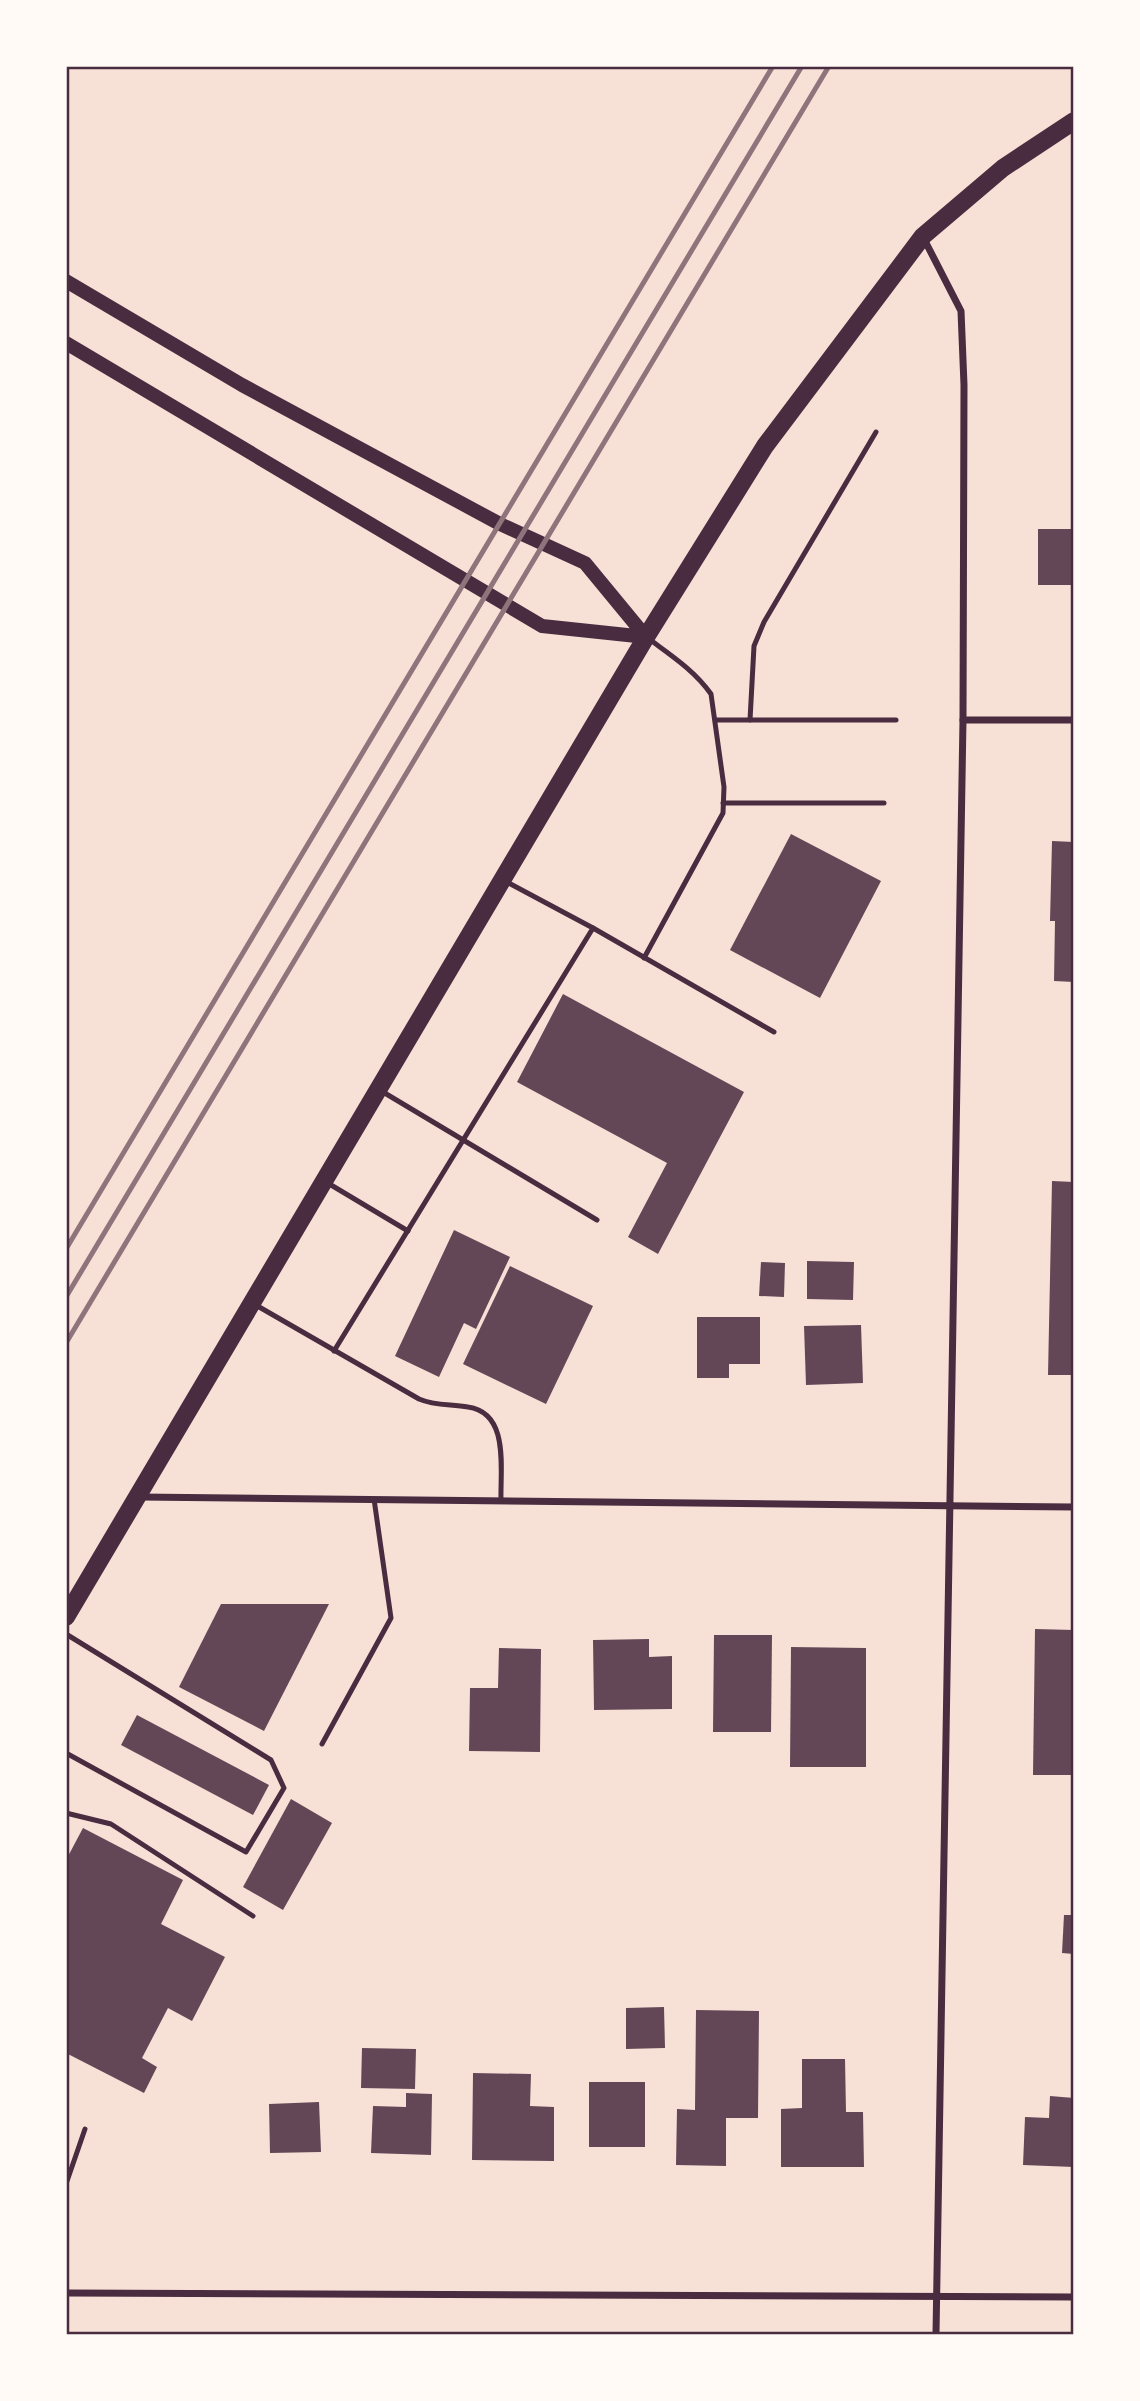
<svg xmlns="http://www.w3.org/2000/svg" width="1140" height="2401" viewBox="0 0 1140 2401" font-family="'Fira Sans Condensed',sans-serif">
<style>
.building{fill:#644757}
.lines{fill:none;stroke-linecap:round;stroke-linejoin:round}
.service{stroke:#4a2c40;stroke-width:5}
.minor{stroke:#4a2c40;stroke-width:7}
.secondary{stroke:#4a2c40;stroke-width:14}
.primary{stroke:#4a2c40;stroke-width:18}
.rail{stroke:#8f747c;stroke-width:5}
.neatline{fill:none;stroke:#4a2c40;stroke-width:2.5}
</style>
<rect width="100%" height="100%" fill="#f7e1d7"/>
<g class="building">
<rect x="1038" y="529" width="36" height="56"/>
<path d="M791,834L881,881L820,998L730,950Z"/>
<path d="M1052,841L1074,842V982L1054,981L1055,921H1050Z"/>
<path d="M563,994L744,1092L658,1254L628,1237L667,1163L517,1082Z"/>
<path d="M1052,1181L1074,1182V1375H1048Z"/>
<path d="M454,1230L510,1257L476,1329L464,1323L439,1377L395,1356Z"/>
<path d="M807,1261L854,1262L853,1300L807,1299Z"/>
<path d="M761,1262L785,1263L784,1297L759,1296Z"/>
<path d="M510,1266L593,1306L546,1404L463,1364Z"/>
<path d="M697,1317H760V1364H729V1378H697Z"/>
<path d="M861,1325L863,1383L806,1385L804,1326Z"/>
<path d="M221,1604H329L264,1731L179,1687Z"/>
<path d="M1035,1629L1074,1630V1775H1033Z"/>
<path d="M714,1635H772L771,1732H713Z"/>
<path d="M649,1639V1657L672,1656V1709L594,1710L593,1640Z"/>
<path d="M791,1647L866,1648V1767H790Z"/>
<path d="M499,1648L541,1649L540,1752L469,1751L470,1688H498Z"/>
<path d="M137,1715L269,1785L253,1815L121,1745Z"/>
<path d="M291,1799L332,1823L283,1910L243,1887Z"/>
<path d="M83,1828L183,1880L161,1924L225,1957L192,2021L168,2008L142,2058L157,2067L144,2093L66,2053V1860Z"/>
<path d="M1064,1915H1074V1954L1062,1953Z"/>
<path d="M664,2007L665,2048L626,2049V2008Z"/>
<path d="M696,2010L759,2011L758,2118H726V2166L676,2165L677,2109L695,2110Z"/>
<path d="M362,2048L416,2049L415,2089L361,2088Z"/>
<path d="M802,2059H845L846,2112H863L864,2167H781V2109L802,2108Z"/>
<path d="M473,2073L531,2074L530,2106L554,2107V2161L472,2160Z"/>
<rect x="589" y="2082" width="56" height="65"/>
<path d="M406,2093L432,2094L431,2155L371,2153L373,2106L406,2107Z"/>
<path d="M1050,2096L1074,2098V2167L1023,2165L1025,2117L1049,2118Z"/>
<path d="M319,2102L321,2152L270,2153L269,2104Z"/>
</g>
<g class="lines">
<g class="service">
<path d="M716,720H896"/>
<path d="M750,720L754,646L764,622L876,432"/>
<path d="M723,803H884"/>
<path d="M593,928L774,1032"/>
<path d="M644,958L723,813L724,787L711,694C695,671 672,656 649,639"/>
<path d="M383,1092L597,1220"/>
<path d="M326,1182L408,1231"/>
<path d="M254,1304L419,1399C435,1406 450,1404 468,1407C510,1413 500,1469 501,1501"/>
<path d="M334,1351L593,928L505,881"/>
<path d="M66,1634L271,1760L284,1788L246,1852L66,1753"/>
<path d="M322,1744L391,1618L374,1499"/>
<path d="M66,1813L111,1824L253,1916"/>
<path d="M66,2184L85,2129"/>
</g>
<g class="minor">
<path d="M923,237L961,311L964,385L963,720L936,2334"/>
<path d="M963,720H1074"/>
<path d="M140,1497L1074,1507"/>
<path d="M66,2293L1074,2297"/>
</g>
<g class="secondary">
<path d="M66,281L242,385L500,524L585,563L646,637"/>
<path d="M66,343L542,626L646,637"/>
</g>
<path class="primary" d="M66,1617L646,637L765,446L923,236L1003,168L1074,121"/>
<g class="rail">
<path d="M66,1249L773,66"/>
<path d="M66,1297L802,66"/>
<path d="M66,1343L829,66"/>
</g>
</g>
<rect width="1140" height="2401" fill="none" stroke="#fffaf5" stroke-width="136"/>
<rect x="68" y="68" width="1004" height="2265" class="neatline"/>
</svg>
